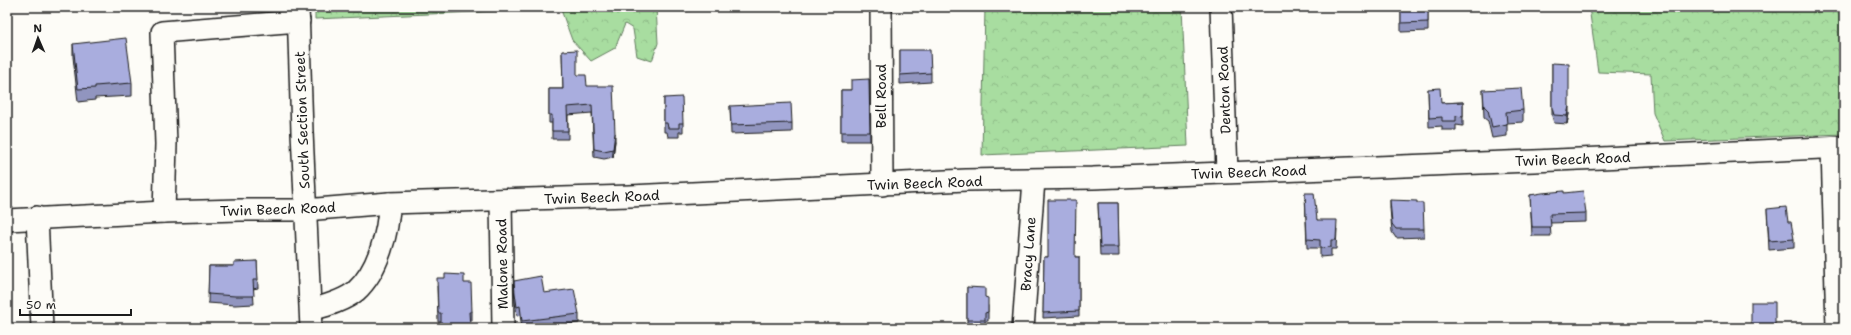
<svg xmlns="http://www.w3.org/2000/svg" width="1851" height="335" viewBox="0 0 1851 335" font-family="'Shantell Sans',sans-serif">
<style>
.forest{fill:url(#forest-crowns);stroke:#627c5e}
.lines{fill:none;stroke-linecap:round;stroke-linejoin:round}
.minor-casing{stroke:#1c1c1c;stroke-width:24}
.minor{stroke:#fdfcf7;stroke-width:21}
.wall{fill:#9195bf;stroke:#1c1c1c}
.shaded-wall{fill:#76799b;stroke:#1c1c1c}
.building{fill:#a9adde;stroke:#1c1c1c}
.labels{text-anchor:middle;stroke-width:3;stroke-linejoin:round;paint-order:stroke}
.street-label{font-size:14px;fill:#1c1c1c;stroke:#fdfcf7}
</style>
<defs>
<pattern id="forest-crowns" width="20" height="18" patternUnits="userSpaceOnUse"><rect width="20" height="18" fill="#a8dda0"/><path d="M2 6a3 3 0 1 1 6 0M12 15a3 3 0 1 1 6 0" fill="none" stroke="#90bd89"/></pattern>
</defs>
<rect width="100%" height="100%" fill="#fdfcf7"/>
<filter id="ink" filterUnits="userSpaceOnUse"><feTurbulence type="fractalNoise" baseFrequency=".025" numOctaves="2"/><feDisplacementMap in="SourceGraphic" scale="8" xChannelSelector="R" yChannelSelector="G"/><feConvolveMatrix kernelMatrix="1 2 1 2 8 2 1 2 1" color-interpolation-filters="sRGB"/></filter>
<g filter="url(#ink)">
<g class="forest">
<path d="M315,7H522L520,10L315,19Z"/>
<path d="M560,7H656L658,43L652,61L637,56L633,29L625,24L615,48L591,61L572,40Z"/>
<path d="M985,7H1182L1188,146L982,155Z"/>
<path d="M1589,7H1844V134L1665,141L1653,113L1651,74L1598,72Z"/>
</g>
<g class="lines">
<g class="minor-casing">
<g id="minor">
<path d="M298,7L302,132L311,328"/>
<path d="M881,7L882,185"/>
<path d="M1221,7L1227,172"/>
<path d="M1832,148L1837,328"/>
<path d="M501,200L503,328"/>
<path d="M164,212L166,144L162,32L299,21"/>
<path d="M37,217L42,328"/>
<path d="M7,220L164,212L240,210H305L389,203L630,196L966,180L1093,178L1534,161L1844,147"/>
<path d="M311,310C325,306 344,301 356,291C378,271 389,231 389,203"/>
<path d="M1023,328L1034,180"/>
</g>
</g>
<use href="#minor" class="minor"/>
</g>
<g class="wall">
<path d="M677,7H707V8H704V10L681,11V8H677Z"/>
<path d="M1401,7H1432V9H1428V31L1401,32Z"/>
<path d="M73,44L132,83V96L95,98V100L78,102L73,57Z"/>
<path d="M900,50L931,73V82L900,84Z"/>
<path d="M562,51L577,75L587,86L615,141L613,157L604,159L594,157L592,113L568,115V139H552V123H549V89H563Z"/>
<path d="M1552,63L1569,114L1567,124L1554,123L1552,116Z"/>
<path d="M869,79L870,141H841V90H851Z"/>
<path d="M1428,89L1441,103L1463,102V126L1456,125V130H1442V126L1429,127Z"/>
<path d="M1483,90L1523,110V122L1507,123V136L1492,138L1488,121L1484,118Z"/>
<path d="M664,98L683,123V132H679V137H668L667,132H664Z"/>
<path d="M730,106L792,123V132L731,134Z"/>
<path d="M1305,193L1317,220L1337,229L1336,249H1331V256L1320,257V248H1307Z"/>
<path d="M1564,193L1586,213V222L1550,223L1551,236H1532L1530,195Z"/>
<path d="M1390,200L1424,229V237L1396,238L1392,232L1390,208Z"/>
<path d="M1098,203H1118L1119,256H1100Z"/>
<path d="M1767,209L1794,239V248L1769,250Z"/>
<path d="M1044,257H1079V316L1043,318Z"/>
<path d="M257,261L258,288L253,289L254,304L235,305L208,303L209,266H234Z"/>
<path d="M514,281L544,293L579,314V323L537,328H522L520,315L517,316L515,302Z"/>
<path d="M464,283L472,312V321L438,322L437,286Z"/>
<path d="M967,287L985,297L988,306V321H985V328H967Z"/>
</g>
<g class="shaded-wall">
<path d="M1569,106V114L1567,124V116Z"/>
<path d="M615,133V141L613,157V149Z"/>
</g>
<g class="building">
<path d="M1401,7H1428V22L1401,23Z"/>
<path d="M126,38L132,83L95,86V88L78,89L73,44Z"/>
<path d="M577,50V75H586L587,86H613L615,133L613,149L604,151L594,149L592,105L567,107L568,131H552V115H549V89H563L562,51Z"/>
<path d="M900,50H930L931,73L900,75Z"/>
<path d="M1552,63L1569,64V106L1567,116L1554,115L1552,108Z"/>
<path d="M869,79L870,132H841V90H851V80Z"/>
<path d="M1440,88L1441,103L1463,102V117L1456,116V121H1442V117L1429,118L1428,89Z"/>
<path d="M1521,88L1523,110L1506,112L1507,124L1492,127L1488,110L1484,106L1483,90Z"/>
<path d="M682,97L683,123H679V128H668L667,123H664V98Z"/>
<path d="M791,103L792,123L731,125L730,106Z"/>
<path d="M1564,191V193L1583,191L1586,213L1550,214L1551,227H1532L1530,195L1542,193Z"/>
<path d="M1305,193H1314L1317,220H1337L1336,240H1331V247L1320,248V240L1307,239Z"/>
<path d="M1048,200H1076L1075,257H1079V311L1043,313L1044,257H1048Z"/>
<path d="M1390,200L1417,201V203H1423L1424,229H1396L1392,224Z"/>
<path d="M1098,203H1118L1119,247H1100Z"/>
<path d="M1786,207L1788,222H1791L1794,239L1769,241L1767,209Z"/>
<path d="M257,261L258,280H253L254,296H235L208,294L209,266H234V262Z"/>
<path d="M445,274L464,275V283H471L472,312H469L470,328H441V313H438L437,278H445Z"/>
<path d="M541,276L544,293L574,289L579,314L522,321L520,306L517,307L515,293L514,281Z"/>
<path d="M967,287L985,288V297L988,298V312L985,313V320H967Z"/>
<path d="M1751,302H1775V327H1779V328H1751Z"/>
</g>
</g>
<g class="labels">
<g class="street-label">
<text transform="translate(1224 90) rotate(-92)" y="5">Denton Road</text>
<text transform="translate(881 96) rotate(-90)" y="5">Bell Road</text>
<text transform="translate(302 120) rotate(-92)" y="5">South Section Street</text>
<text transform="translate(1573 159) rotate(-2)" y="5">Twin Beech Road</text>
<text transform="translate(1249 172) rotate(-2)" y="5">Twin Beech Road</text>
<text transform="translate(925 183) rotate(-2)" y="5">Twin Beech Road</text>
<text transform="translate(602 197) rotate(-2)" y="5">Twin Beech Road</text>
<text transform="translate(278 209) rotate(-2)" y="5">Twin Beech Road</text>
<text transform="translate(1028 254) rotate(-86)" y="5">Bracy Lane</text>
<text transform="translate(502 264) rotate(-91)" y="5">Malone Road</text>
</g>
</g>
<rect width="1851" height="335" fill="none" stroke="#fdfcf7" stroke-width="24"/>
<rect x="12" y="12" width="1827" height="311" fill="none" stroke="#1c1c1c" stroke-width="1.5" filter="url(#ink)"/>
<g transform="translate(38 38) rotate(358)" stroke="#fdfcf7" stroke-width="3" paint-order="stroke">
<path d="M0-3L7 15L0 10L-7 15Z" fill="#1c1c1c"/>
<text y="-6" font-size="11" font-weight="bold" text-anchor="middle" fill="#1c1c1c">N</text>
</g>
<path d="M20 309v6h111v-6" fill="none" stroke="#1c1c1c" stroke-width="2"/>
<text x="26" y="309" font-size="12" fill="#1c1c1c" stroke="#fdfcf7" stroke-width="3" paint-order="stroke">50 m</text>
</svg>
